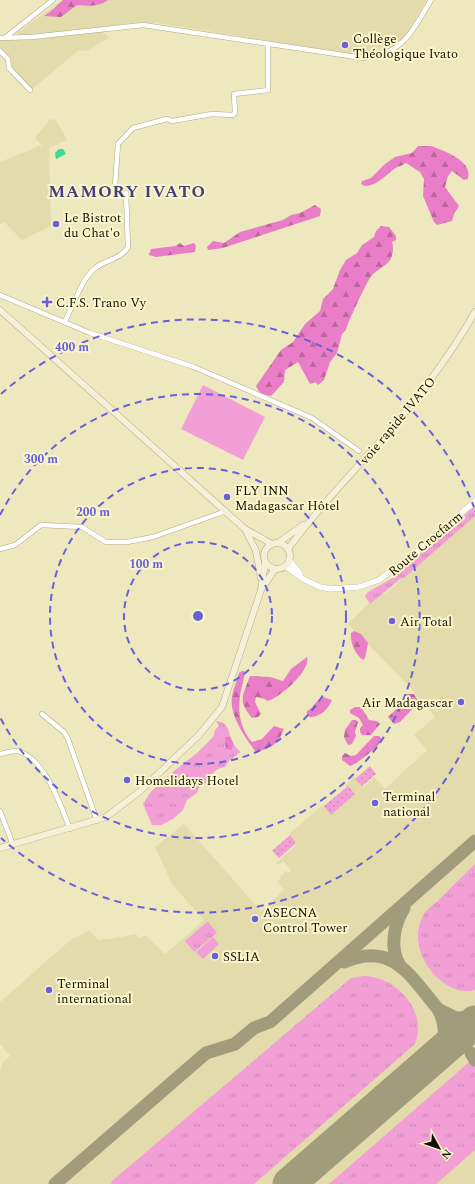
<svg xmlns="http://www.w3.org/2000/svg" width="475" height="1184" viewBox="0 0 475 1184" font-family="Spectral,serif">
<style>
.built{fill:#e3dbab}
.grass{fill:url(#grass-tufts)}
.forest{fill:url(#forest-firs)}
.garden{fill:url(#garden-dots)}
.pitch{fill:#f29fd6}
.water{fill:url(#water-ripples)}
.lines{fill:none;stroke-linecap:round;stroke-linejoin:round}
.taxiway{stroke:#a19c7c;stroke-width:13}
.runway{stroke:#a19c7c;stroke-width:33}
.minor-casing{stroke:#b0aa83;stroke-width:5.5}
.tertiary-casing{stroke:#b0aa83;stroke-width:6}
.secondary-casing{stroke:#b0aa83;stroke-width:7}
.minor{stroke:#fff;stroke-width:4.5}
.tertiary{stroke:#fff;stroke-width:5.5}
.secondary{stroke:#f5f1d8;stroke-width:6}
.ring{fill:none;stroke:#6661da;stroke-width:2;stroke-dasharray:7 5}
.poi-dot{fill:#6661da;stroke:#fbf5cb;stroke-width:1.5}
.labels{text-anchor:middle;stroke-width:4;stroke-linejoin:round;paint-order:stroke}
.poi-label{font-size:13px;fill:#131103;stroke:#fbf5cb;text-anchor:start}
.street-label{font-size:13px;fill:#131103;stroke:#fbf5cb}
.district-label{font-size:17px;font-weight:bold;letter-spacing:1px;fill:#40407d;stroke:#fbf5cb}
.centre{fill:#6661da;stroke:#fbf5cb;stroke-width:2}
.ring-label{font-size:12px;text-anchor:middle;font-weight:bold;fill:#6661da;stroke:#fbf5cb;stroke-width:4;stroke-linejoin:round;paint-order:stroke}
</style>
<defs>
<pattern id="grass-tufts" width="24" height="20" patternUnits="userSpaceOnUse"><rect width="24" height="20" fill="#f29fd6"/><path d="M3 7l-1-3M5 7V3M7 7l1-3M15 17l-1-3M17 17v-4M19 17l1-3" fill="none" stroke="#cf88b6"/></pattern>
<pattern id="forest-firs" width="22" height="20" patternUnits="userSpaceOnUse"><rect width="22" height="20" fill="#ea7dc7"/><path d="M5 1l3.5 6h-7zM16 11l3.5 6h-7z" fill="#bc659f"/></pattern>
<pattern id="garden-dots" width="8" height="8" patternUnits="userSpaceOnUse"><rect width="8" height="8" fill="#f29fd6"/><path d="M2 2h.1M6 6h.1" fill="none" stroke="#cf88b6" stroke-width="1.8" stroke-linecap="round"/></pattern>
<pattern id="water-ripples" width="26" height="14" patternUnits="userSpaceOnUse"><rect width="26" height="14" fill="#3eda98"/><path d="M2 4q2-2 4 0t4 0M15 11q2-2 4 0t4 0" fill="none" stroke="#36ba81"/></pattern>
</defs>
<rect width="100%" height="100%" fill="#eee8be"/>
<g class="built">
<path d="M63,0H427L408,32L399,43L386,50L364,56L157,23H130L105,27L103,31L109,38L87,51L79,50L32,89L13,69L10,58L0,47V40L18,39V32Z"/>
<path d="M50,119L56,120L67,140L49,148L51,226L22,240L4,222L0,224V162L42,145L35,138Z"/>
<path d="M475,516V1184H0V1072L2,1063L10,1056L0,1044V1002L74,937L75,938L89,930L99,941L102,939H110L136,934L140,939L145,935L165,954L204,920L172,884L155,847L184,824L261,911L284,890L277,882L281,879L280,877L286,871L288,873L291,870L283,861L278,865L276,863L297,844L289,834L323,805L331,815L355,794L345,785L355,776L363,787L374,777L385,789L427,750L414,735L435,717L419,699L412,689L348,624L369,603L370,604L382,594H384Z"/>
</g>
<g class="grass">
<path d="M475,506V516L404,578L400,579L370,604L365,596L368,592L394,577Z"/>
<path d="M216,721C226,722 228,727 230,736L225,737L232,748L234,745L241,753H239L229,761L225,767C216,767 209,777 205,784L200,785L197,793L187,800L183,810L173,819L161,825H152L143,804L150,793L160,782L197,753L213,737L215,730L219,726Z"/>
<path d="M475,864V990C462,994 448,987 439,979C422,965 411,937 423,916C426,910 433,905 438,901C450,888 463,876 475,864Z"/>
<path d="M207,922L209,923L217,933L194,952L185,941Z"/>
<path d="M364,976C397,977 428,1011 415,1044L254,1184H111L112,1181L351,978Z"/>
<path d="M475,1057V1150L436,1184H329Z"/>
</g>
<g class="forest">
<path d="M63,0H108C100,7 87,6 77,5L61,17L44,16C52,11 56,6 63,0Z"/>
<path d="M418,146C423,147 430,145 434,147C446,152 473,161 468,179L464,180L452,171L448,176L445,187L459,206L454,214L452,221L437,225L434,222L423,196L424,179L420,172L406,163C403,165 400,166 397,167C388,173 371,192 361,184L362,181L371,178L385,164L395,157L412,153Z"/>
<path d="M315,205L321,209L320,216L223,248L208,250L207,247L213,241L224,243L240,232L283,220L291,215L300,213Z"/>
<path d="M381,226L389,227L396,236V240L392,242C394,247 393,255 390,260C387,265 377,270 372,275C368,279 346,326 346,330L342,334L337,353L330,362L324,380L318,385L315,382L310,384L298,362L285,370L284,382L272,395L270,396L260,393L256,386L281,350L293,342L305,324L320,311L323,299L333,289L340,270L346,260L357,253L362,245L374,237L376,231Z"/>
<path d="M180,243L184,246L194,243L196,246L195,252L156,257L149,255L151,249L175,246Z"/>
<path d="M354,631L361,634L368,643L365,658L363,660C355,654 350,643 351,633Z"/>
<path d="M307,657C312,669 279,699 267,701L265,699L256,697L255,702L261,714L258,717L252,718C237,700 243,696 250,676L270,677L283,681L291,669Z"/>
<path d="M242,671H244L245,674C243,679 244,681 242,686C237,706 238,726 252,742L262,739L274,726L284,729C279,742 270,751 255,751C245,737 229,715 232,697C233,689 237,681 239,673Z"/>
<path d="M406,694H414L419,702L400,722L394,724L388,717L405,701Z"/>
<path d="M323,697L332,700C328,709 321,717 310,717L307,715V711C316,706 315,700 323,697Z"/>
<path d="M355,707H361L369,720L377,721L380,724L371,735H362L360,732V728L363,725L359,718L350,713V710Z"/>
<path d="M352,720H356L358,722L355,732L356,736L352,744L348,745L344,737L345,730Z"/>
<path d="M230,736L234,745L231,750L226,749L225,737Z"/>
<path d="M374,736H379L382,739C379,747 357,764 350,766L342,760V756L345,753L351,756L356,755Z"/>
</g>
<g class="garden">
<path d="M370,766L376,774L362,786L355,779Z"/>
<path d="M348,786L355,794L331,815L324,806Z"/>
<path d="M290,835L296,843L279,858L272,851Z"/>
</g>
<g class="pitch">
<path d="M203,385L265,417L243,460L181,429Z"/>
<path d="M213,937L219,944L203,959L196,952Z"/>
</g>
<path class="water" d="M59,149H63L66,154L56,159L55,153Z"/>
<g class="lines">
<g class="taxiway">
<path d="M344,962C393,941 410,976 438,1009C447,1025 446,1039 437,1054"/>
<path d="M400,966C389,948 394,925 404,908"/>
<path d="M438,1009L456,1018L475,1017"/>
<path d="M471,1053L475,1060"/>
<path d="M55,1184L206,1053L235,1044L254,1028L270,1022L475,841"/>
</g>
<path class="runway" d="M289,1184L475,1022"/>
<g class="minor-casing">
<g id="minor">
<path d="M6,37L53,0"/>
<path d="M0,38L32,37L143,25L363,58C371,56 380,55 387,52C409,43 419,19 431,0"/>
<path d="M0,51L8,59L9,68L30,90"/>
<path d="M115,186L118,144L133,128L167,119L172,121L212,114L233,115L235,113L234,94L268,90V44"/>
<path d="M0,295L90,333L194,367L312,418L359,451"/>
<path d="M65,321C73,306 82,279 94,269C106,259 120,260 128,247L126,193"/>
<path d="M0,549L15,545L41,525L82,527L106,542H127L153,537L226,511"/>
<path d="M42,714L64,732L68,739L97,821"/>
<path d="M0,754C6,753 15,749 21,752C46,762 61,806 70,829"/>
<path d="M0,811L13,845"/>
</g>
</g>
<g class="tertiary-casing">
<g id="tertiary">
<path d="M289,560L300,574"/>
<path d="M285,566L303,579L320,587L330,589L359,587L379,580L419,550L475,501"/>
</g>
</g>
<g class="secondary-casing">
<g id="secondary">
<path d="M0,310L245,529L272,544"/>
<path d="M245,529L256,551L261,578"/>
<path d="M278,543L303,525"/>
<circle cx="277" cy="556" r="13"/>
<path d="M288,549C314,513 345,481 375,447C413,405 447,361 475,312"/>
<path d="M263,587L275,569"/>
<path d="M0,848L106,817L139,792L199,735L222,707L261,590L265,563"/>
</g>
</g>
<use href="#minor" class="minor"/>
<use href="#tertiary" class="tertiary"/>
<use href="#secondary" class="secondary"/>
</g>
<g class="ring">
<circle cx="198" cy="616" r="74"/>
<circle cx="198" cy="616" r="148"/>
<path d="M0 515A222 222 0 1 1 0 717"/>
<path d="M474 725A297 297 0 0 1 1 838M1 394A297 297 0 0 1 474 507"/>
</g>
<g class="poi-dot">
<circle cx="345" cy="45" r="4"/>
<circle cx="56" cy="224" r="4"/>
<path d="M45 296h4v4h4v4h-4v4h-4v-4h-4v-4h4z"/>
<circle cx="227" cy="497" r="4"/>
<circle cx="392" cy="621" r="4"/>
<circle cx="461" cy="702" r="4"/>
<circle cx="127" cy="780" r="4"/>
<circle cx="375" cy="803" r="4"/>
<circle cx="255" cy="919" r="4"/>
<circle cx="215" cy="956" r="4"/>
<circle cx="49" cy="990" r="4"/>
</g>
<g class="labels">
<g class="poi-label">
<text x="353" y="43">Collège<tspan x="353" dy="15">Théologique Ivato</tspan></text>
<text x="64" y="222">Le Bistrot<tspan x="64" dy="15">du Chat'o</tspan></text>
<text x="56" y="307">C.F.S. Trano Vy</text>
<text x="235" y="495">FLY INN<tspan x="235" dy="15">Madagascar Hôtel</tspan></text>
<text x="400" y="626">Air Total</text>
<text x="453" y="707" text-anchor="end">Air Madagascar</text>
<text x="135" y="785">Homelidays Hotel</text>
<text x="383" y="801">Terminal<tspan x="383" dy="15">national</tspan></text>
<text x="263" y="917">ASECNA<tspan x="263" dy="15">Control Tower</tspan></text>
<text x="223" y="961">SSLIA</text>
<text x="57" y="988">Terminal<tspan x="57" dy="15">international</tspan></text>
</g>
<g class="street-label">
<text transform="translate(397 420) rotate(-50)" y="5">voie rapide IVATO</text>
<text transform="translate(425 543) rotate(-40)" y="5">Route Crocfarm</text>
</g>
<g class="district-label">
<text x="127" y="197">MAMORY IVATO</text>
</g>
</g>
<circle cx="198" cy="616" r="6" class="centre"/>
<g class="ring-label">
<text x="72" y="351">400 m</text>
<text x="41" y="463">300 m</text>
<text x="93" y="516">200 m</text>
<text x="146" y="568">100 m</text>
</g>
<g transform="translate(439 1148) rotate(130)" stroke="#fbf5cb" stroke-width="3" paint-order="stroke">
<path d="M0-3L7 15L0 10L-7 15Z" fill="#131103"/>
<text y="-6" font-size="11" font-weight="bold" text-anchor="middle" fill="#131103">N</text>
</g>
</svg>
